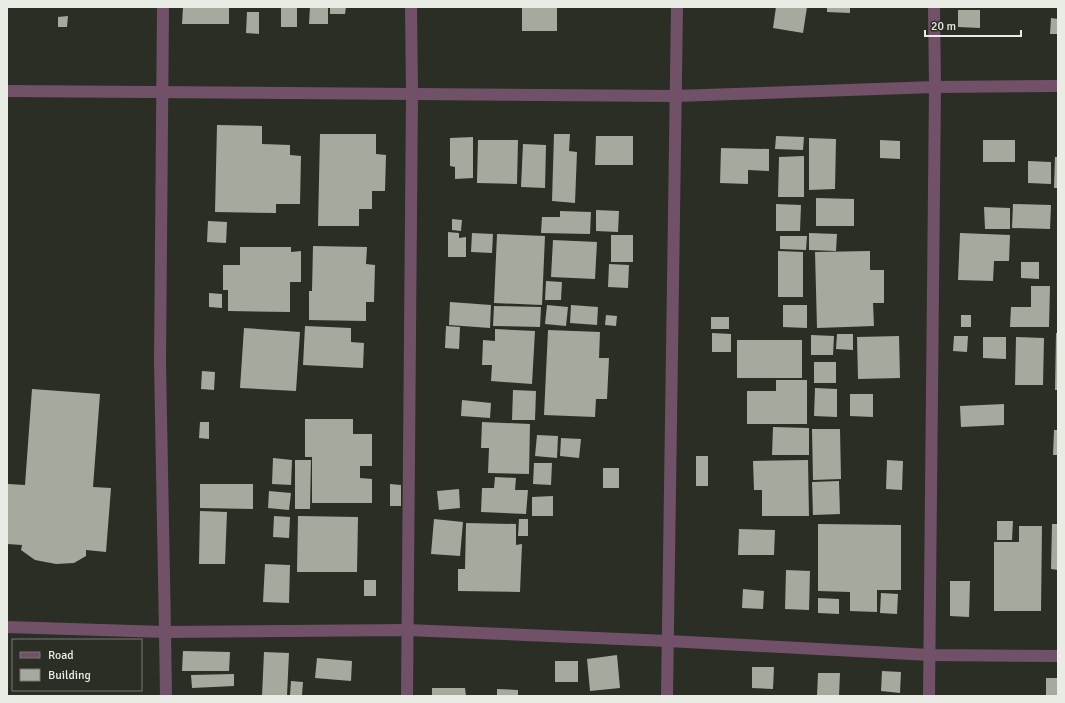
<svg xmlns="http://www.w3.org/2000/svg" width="1065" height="703" viewBox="0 0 1065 703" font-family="Signika,sans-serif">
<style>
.building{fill:#a5a99e}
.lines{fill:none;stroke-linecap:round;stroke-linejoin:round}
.minor{stroke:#715167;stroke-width:12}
</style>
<rect width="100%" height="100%" fill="#2b2e25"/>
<g class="building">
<path d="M183,7H229V24H182Z"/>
<rect x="281" y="7" width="16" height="20"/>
<path d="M310,7H328V24H309Z"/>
<path d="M330,7H346L345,14H330Z"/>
<rect x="522" y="7" width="35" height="24"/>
<path d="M776,7H807L803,33L773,28Z"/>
<path d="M827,7H850V13L827,12Z"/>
<path d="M958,10H980V28L958,27Z"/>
<path d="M247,12H259V34L246,33Z"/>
<path d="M68,16L67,27H58V17Z"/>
<path d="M1051,18L1058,19V34H1050Z"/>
<path d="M217,125L262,126V144L290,145V155L301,156L300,204H276V213L215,212Z"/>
<path d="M320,134H376V154L386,155L385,191H372V209H359V226H318Z"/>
<path d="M554,134H570L569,151L577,152L575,203L552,201Z"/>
<path d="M596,136H633V165H595Z"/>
<path d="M776,136L804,137L803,150L775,149Z"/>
<path d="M473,137V178L455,179V167L450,166V138Z"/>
<path d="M809,138L836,139L835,189L809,190Z"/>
<path d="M478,140H518L517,184L477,183Z"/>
<path d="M880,140L900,141V159L880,158Z"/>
<rect x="983" y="140" width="32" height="22"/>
<path d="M523,144L546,145L545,188L521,187Z"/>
<path d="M721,148L769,149V171L748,170V184L720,183Z"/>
<path d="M804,156V197H778L779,157Z"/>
<path d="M1055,157H1058V188H1054Z"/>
<path d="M1028,161L1051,162V184L1028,183Z"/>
<path d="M816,198L854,199V226H816Z"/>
<path d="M776,204L801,205L800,231H776Z"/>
<path d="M1013,204L1051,205L1050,229L1012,228Z"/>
<path d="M984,207L1010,208V229H985Z"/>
<path d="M596,210L619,211L618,232L596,231Z"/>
<path d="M560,211L591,212L590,234L541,233L542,217H560Z"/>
<path d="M452,219L462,220L461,231L452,230Z"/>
<path d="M208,221L227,222L226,243L207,242Z"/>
<path d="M448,232L459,233V238L466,237V257H448Z"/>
<path d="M472,233L493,234L492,253L471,252Z"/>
<path d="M809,233L837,234L836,251L809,250Z"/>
<path d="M960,233L1010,235L1009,261H994L993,281L958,280Z"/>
<path d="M497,234L545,236L542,305L494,303Z"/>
<rect x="611" y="235" width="22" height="27"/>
<path d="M780,236H807L806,250L780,249Z"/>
<path d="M553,240L597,242L595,279L551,277Z"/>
<path d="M313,246L367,247L366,264L375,265L374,302H366V321L309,320V291H312Z"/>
<path d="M240,247H291V252L301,251V282H290V312L228,311V290H223V265H240Z"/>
<path d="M778,251L803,252V297H778Z"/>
<path d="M870,251V270H884V303H873L874,326L817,328L815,252Z"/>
<path d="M1021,262H1039V279L1021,278Z"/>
<path d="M609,264L629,265L628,288L608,287Z"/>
<path d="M546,281L562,282L561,300H545Z"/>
<path d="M1031,286H1050L1049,327H1010L1011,307H1031Z"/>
<path d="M209,293L222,294V308L209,307Z"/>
<path d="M450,302L491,305L490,328L449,325Z"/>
<path d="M547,305L568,307L566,326L545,324Z"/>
<path d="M571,305L598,307L597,325L570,323Z"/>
<path d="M783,305H807V328L783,327Z"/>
<path d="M494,306L541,307L540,327L493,326Z"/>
<path d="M606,315L617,316L616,326L605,325Z"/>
<rect x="961" y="315" width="10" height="12"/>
<rect x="711" y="317" width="18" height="12"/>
<path d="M305,326L351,328V342L364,343L363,368L303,365Z"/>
<path d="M446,326L460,327L459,349L445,348Z"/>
<path d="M244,328L300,332L296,391L240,388Z"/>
<path d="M495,329L535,331L532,384L491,381L492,365H482L483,340L495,341Z"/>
<path d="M548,330L600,332L599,358H609L607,399H596L595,417L544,415Z"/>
<path d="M712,333L731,334V352H712Z"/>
<path d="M1056,333H1058V390H1055Z"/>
<path d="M837,334H853V350L836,349Z"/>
<path d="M811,335L834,336L833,355H811Z"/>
<path d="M899,336L900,378L858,379L857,337Z"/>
<path d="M954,336H968L967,352L953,351Z"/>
<path d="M983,337H1006V359L983,358Z"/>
<path d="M1016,337L1044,338L1043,385H1015Z"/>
<rect x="737" y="340" width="65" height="38"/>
<rect x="814" y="362" width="22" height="21"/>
<path d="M202,371L215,372L214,390L201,389Z"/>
<path d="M776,380H807V424H747V391H776Z"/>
<path d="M815,388L837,389V417L814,416Z"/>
<path d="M32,389L100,394L93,487L111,488L106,552L86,550V556L74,563L56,564L35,560L21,550L22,545L7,544L8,484L25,485Z"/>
<path d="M513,390L536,391L535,420H512Z"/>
<path d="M850,394H873V417L850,416Z"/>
<path d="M462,400L491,403L490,418L461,416Z"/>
<path d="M1004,404V425L961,427L960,406Z"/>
<path d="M305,419H353V434H372V466H360V478L372,479V503H312V457H305Z"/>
<path d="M200,422H209V439L199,438Z"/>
<path d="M482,422L530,424L529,474L488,473L489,448H481Z"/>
<path d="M773,427L809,428V455H772Z"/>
<path d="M812,429H840L841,479L813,480Z"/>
<path d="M1054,430H1058V455H1053Z"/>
<path d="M537,435L558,436L557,458L535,456Z"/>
<path d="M561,438L581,439L579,458L560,456Z"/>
<rect x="696" y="456" width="12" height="30"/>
<path d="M273,458L292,460L291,485L272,484Z"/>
<path d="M295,460H311L310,509H295Z"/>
<path d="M808,460L809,516H762V490H754L753,461Z"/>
<path d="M887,460L903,461L902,490L886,489Z"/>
<path d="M534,463H552L551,485L533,484Z"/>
<rect x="603" y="468" width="16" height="20"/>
<path d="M495,477L516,478L515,490H528L526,514L481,512L482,488H494Z"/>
<path d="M839,481L840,514L813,515L812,482Z"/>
<path d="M200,484H253V509L200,508Z"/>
<path d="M390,484L401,485V506H390Z"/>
<path d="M459,489L460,508L439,510L437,491Z"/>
<path d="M269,491L291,493L289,510L268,508Z"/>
<path d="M553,496V516H532V497Z"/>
<path d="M200,511L227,512L225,564H199Z"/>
<path d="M274,516L290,517L289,538L273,537Z"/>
<path d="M298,516L358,517L357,572H297Z"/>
<path d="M434,519L463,522L460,556L431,554Z"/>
<path d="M519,519H528V536H518Z"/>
<path d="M997,521H1013L1012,540H997Z"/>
<path d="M466,523L516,524V545L522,544L520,592L458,591V569H465Z"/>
<path d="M818,524L901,525V590H877V612L850,611V592L818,591Z"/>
<path d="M1052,524H1058V570L1051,569Z"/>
<path d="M1019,526H1042L1041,611H994V542H1019Z"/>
<path d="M739,529L775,530L774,555H738Z"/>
<path d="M265,564L290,565L289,603L263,602Z"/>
<path d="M786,570L810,571L809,610L785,609Z"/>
<rect x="364" y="580" width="12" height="16"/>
<path d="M950,581H970L969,617L950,616Z"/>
<path d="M743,589L764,591L763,609L742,608Z"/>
<path d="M881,593L898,594L897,614L880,613Z"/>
<path d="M818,598L839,599V614L818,613Z"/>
<path d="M183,651L230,652L229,671H182Z"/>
<path d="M264,652L289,653L287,696H262Z"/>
<path d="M617,655L620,688L590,691L587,659Z"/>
<path d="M317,658L352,661L351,681L315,678Z"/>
<rect x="555" y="661" width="23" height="21"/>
<path d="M752,667H774L773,689L752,688Z"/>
<path d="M882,671L901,672L900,693L881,691Z"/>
<path d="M818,673H840L839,696H817Z"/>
<path d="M234,674V686L192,688L191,675Z"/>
<rect x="1046" y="678" width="12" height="18"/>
<path d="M291,681L303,682L302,695H290Z"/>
<path d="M432,688H465L466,696H432Z"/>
<path d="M497,689L518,690V696H497Z"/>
</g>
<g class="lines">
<g class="minor">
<path d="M163,7L160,363L165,632L166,696"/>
<path d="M7,91L675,96L935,87L1058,86"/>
<path d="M7,627L165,632L407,630L668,641L930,655L1058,656"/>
<path d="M407,696L412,94L411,7"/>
<path d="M667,696L677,7"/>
<path d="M929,696L935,87L934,7"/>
</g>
</g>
<rect width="1065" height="703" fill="none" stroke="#e9ebe5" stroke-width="16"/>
<rect x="12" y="639" width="130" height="52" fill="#2b2e25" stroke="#777a72"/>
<rect x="20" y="652" width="20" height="6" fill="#715167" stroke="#777a72"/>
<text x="48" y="659" font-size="12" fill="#e9ebe5">Road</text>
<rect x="20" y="669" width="20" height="12" fill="#a5a99e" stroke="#777a72"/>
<text x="48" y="679" font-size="12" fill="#e9ebe5">Building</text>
<path d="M925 30v6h96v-6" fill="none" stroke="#e9ebe5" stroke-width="2"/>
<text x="931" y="30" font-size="12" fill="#e9ebe5" stroke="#2b2e25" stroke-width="3" paint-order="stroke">20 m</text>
</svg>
